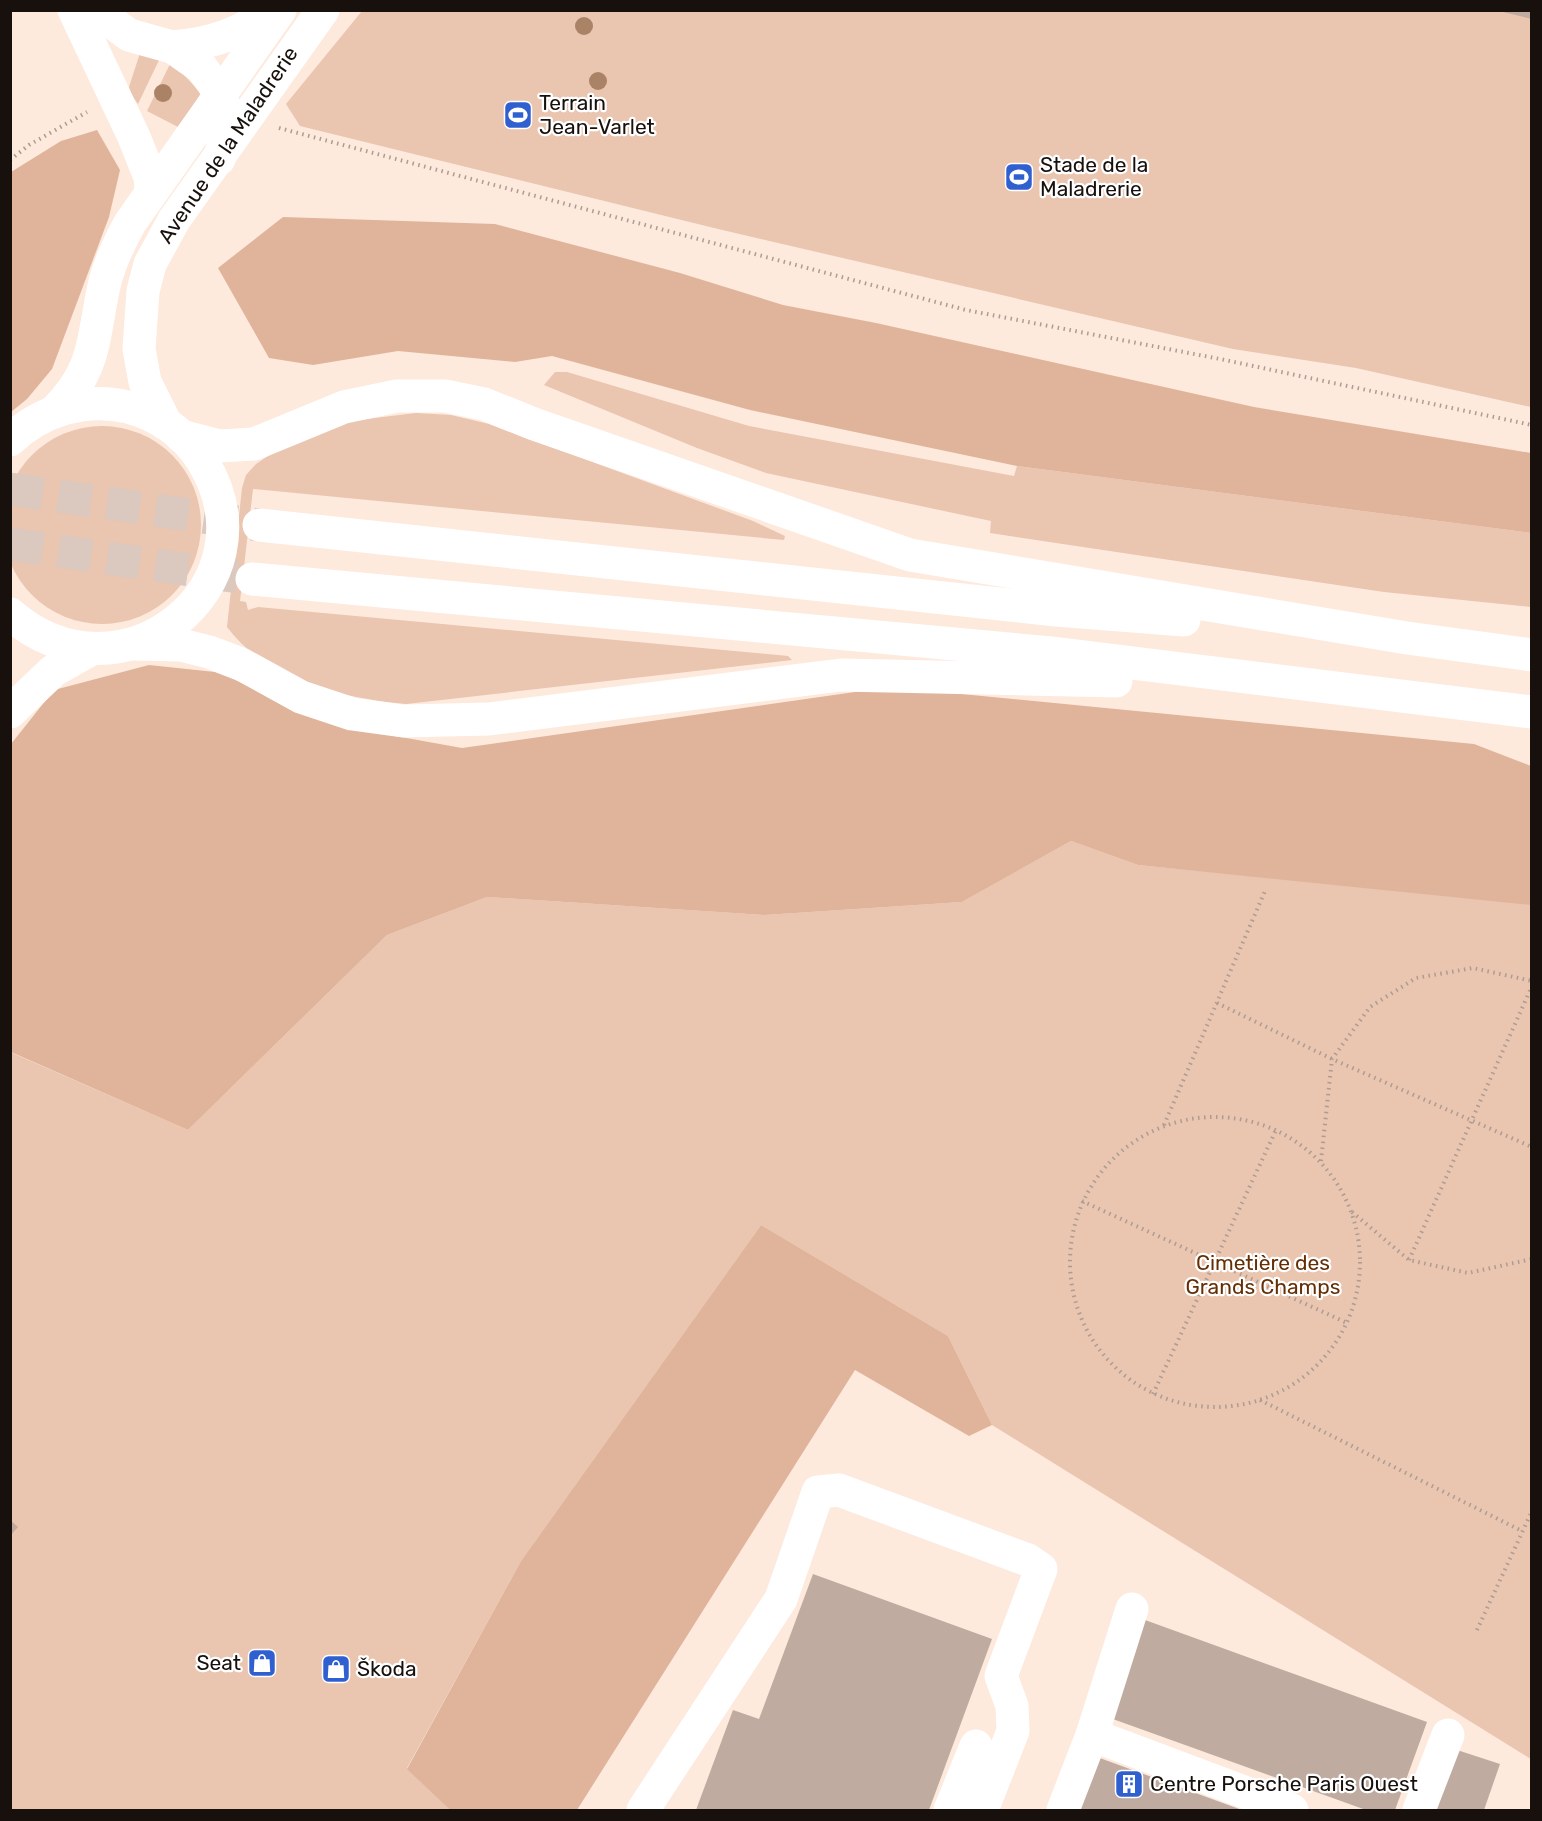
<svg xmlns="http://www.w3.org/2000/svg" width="1542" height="1821" viewBox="0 0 1542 1821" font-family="Rubik,sans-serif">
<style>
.green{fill:#eac5b0}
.forest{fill:#e0b49b}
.building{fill:#bfab9f}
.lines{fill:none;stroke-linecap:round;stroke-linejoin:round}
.highway-tunnel{stroke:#dbc8be;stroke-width:33;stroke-dasharray:33 16;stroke-linecap:butt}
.path{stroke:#ac9c93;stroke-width:4;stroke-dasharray:1.5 4.5;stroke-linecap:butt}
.minor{stroke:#fff;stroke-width:33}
.major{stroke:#fff;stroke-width:33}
.highway{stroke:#fff;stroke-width:33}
.tree{fill:#aa8367}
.labels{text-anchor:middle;stroke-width:4.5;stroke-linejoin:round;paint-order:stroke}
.poi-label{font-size:21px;fill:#17100c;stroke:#fff;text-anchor:start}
.street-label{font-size:21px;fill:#17100c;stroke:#fff}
.park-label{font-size:21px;fill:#652f06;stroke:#fff}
</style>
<rect width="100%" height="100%" fill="#fee9dd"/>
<g class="green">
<path d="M362,11H1531V407L1356,368L1233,349L714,228L300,126L286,104Z"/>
<path d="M141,50L160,58L138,104L130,93L129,87Z"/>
<path d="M170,64L179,70L201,93L180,128L147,111Z"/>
<path d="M555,372H567L749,426L1014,476L1017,466L1531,533V607L1384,592L990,533L991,521L766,473L697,448L544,385Z"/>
<path d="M416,413L451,415L489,424L753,521L785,536L784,540L253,489L240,601L246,602L248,610L258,607L788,656L792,660L406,704C343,698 267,681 227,627L242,488L246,475L256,464L271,454L350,421Z"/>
<circle cx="102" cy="525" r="99"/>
<path d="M1071,841L1138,865L1531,903V1759L992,1425L948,1336L761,1225L521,1561L407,1768L450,1810H11L10,1052L188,1130L387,935L487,897L765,915L962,902Z"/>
</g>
<g class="forest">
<path d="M97,130L120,170L109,217L52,369L27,399L11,412V172L61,141Z"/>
<path d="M283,217L495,224L680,273L783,305L876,323L1254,407L1531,453V533L1017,466L750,410L552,356L515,362L398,351L313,365L269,358L218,268Z"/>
<path d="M149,665L215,672L362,730L462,748L890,687L1474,744L1531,766V905L1138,865L1071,841L962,902L765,915L487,897L387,935L188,1130L11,1052V744L54,690Z"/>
<path d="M761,1225L948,1336L992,1425L969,1436L855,1370L577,1810H450L407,1769L521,1561Z"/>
</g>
<g class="building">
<path d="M1499,10H1532V19L1499,11Z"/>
<path d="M10,1520L18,1527L10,1536Z"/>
<path d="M813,1574L992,1639L929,1810H696L733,1710L759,1719Z"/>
<path d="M1145,1620L1427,1722L1395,1810H1366L1110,1718Z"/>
<path d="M1454,1749L1500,1764L1484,1810H1433Z"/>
<path d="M1097,1757L1242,1810H1078Z"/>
</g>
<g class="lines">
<g class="highway-tunnel">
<path d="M10,489L259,525"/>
<path d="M10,544L252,579"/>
</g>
<g class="path">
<path d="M279,128L966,310L1220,359L1532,425"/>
<path d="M10,160L29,145L87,112"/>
<path d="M1217,1003L1332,1059L1532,1147"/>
<circle cx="1215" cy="1262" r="145"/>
<path d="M1164,1125L1265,891"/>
<path d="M1321,1161L1332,1059L1370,1007L1416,978L1473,968L1532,981"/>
<path d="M1082,1201L1347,1323"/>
<path d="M1352,1212L1409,1260L1468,1273L1532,1259"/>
<path d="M1409,1260L1532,986"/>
<path d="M1153,1394L1276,1130"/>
<path d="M1260,1400L1522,1531"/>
<path d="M1477,1630L1532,1511"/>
</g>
<g class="minor">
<path d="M74,10L134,137L150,177L151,191"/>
<path d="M95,10L129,35L172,47L201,67L220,93L226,112L227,132L219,159"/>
<path d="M172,47C217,43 238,33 277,10"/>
<path d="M1092,1735L1292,1810"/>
<path d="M643,1810L781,1599L818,1492L839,1490L1028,1560L1041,1569L1001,1676L1012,1706L1013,1731L982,1810"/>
<path d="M950,1810L976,1746"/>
<path d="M1063,1810L1092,1735L1132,1609"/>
<path d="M1419,1810L1448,1735"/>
</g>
<g class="major">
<path d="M54,412C97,369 92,341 104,286C109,263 119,243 130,223L280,10"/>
<path d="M166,424L145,382L139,349L143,291L150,264L174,220L323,10"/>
<path d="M10,440C42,410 85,397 128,407C159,415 186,434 203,462C278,585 122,711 10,614"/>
<path d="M10,712L53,671L90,650"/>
</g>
<g class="highway">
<path d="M181,436L219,446L254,444L344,407L397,396H445L484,404L534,424L910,555L1407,638L1532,655"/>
<path d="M259,525L1056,610L1184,620"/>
<path d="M252,579L1051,653L1532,712"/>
<path d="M134,644L181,645L209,652L241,664L301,697L352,714L403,721L489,719L841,675L1116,681"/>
</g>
</g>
<g class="tree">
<circle cx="584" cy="26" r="9"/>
<circle cx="598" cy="81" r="9"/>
<circle cx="163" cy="93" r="9"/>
</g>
<defs>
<g id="stadium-square" transform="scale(1.5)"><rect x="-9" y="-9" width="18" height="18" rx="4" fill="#3060cf" stroke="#fff"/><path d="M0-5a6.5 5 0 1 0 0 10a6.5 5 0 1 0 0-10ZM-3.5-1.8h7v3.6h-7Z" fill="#fff"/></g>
<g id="shop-square" transform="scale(1.5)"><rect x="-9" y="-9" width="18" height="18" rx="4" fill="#3060cf" stroke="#fff"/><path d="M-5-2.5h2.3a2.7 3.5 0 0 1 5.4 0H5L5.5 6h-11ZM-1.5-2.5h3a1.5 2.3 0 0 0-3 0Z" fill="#fff"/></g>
<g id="building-square" transform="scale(1.5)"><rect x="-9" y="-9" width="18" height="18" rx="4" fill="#3060cf" stroke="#fff"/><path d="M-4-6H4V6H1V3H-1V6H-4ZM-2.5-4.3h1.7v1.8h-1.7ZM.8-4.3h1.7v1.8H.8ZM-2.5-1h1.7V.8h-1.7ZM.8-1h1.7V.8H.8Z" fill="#fff"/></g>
</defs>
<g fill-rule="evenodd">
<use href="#stadium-square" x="518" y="115"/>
<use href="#stadium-square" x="1019" y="177"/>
<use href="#shop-square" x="262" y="1663"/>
<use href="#shop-square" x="336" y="1669"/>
<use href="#building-square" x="1129" y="1784"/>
</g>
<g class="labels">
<g class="poi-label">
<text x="539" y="110">Terrain<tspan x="539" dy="24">Jean-Varlet</tspan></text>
<text x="1040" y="172">Stade de la<tspan x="1040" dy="24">Maladrerie</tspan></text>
<text x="241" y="1670" text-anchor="end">Seat</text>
<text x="357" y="1676">Škoda</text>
<text x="1150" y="1791">Centre Porsche Paris Ouest</text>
</g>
<g class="street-label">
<text transform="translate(228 145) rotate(-56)" y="7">Avenue de la Maladrerie</text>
</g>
<g class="park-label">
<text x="1263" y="1270">Cimetière des<tspan x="1263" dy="24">Grands Champs</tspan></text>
</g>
</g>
<rect width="1542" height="1821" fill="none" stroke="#17100c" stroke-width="24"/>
</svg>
